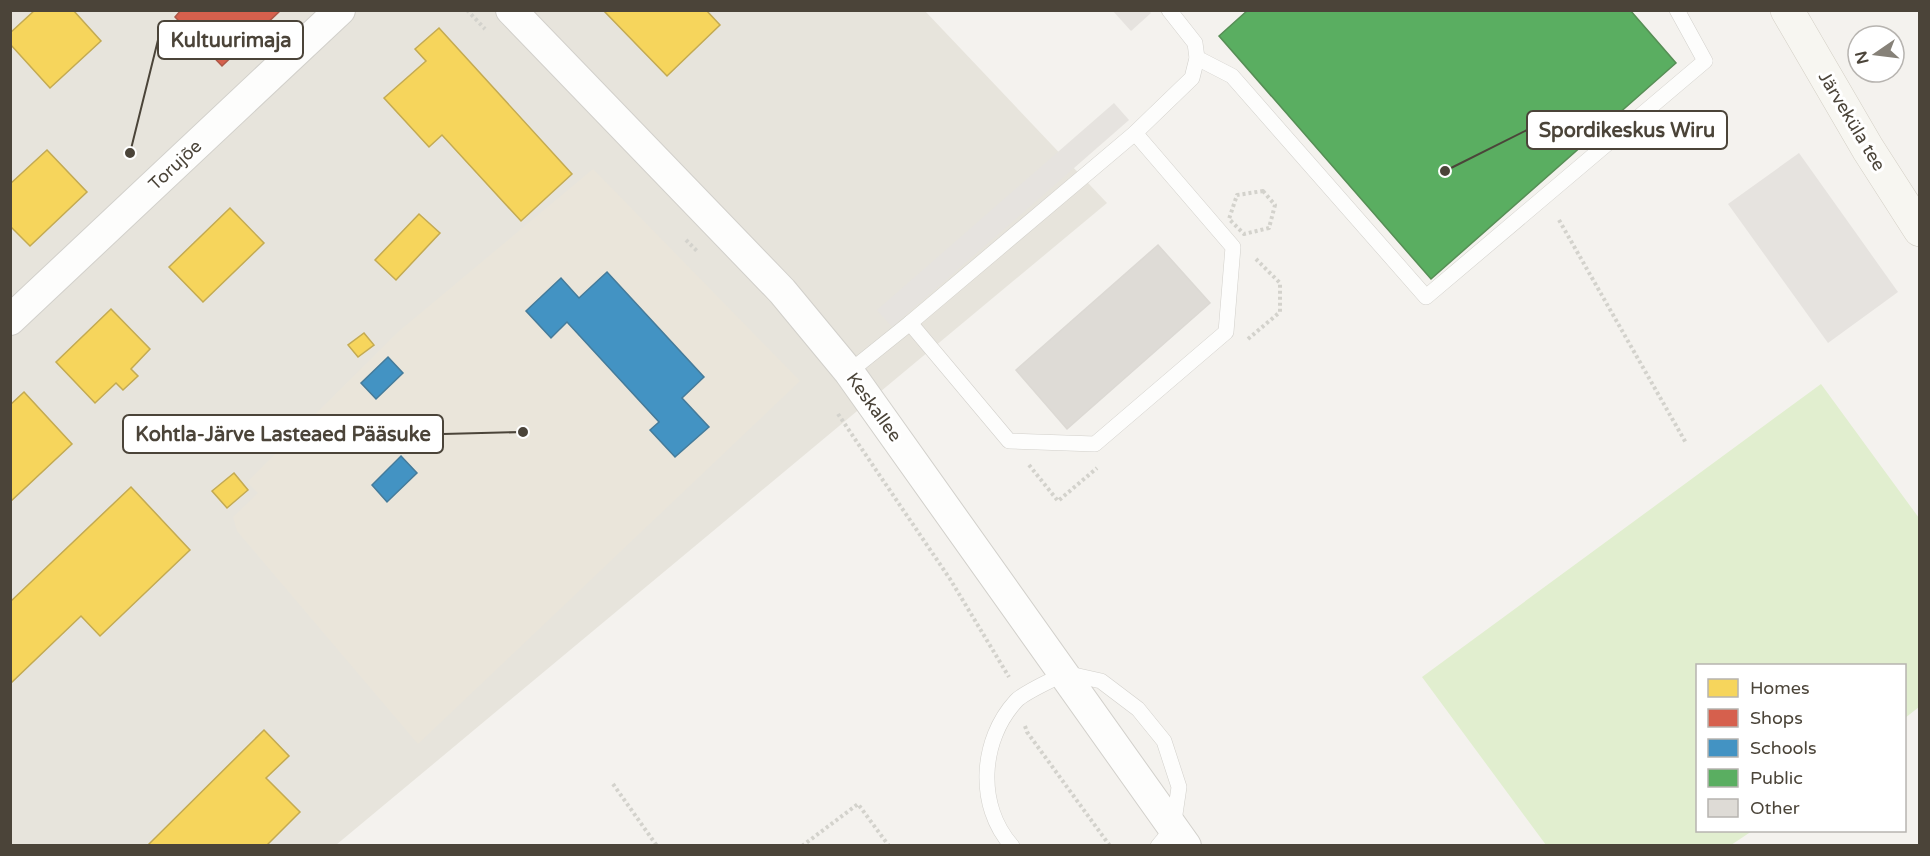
<svg xmlns="http://www.w3.org/2000/svg" width="1930" height="856" viewBox="0 0 1930 856" font-family="'Varela Round',sans-serif">
<style>
.residential{fill:#e7e4dc}
.education{fill:#eae5da}
.green{fill:#e1eecf}
.parking{fill:#e6e3df}
.homes{fill:#f6d55c;stroke:#c3aa52;stroke-width:1.5}
.shops{fill:#d6604d;stroke:#ac5847;stroke-width:1.5}
.schools{fill:#4393c3;stroke:#457b9a;stroke-width:1.5}
.public{fill:#5aae61;stroke:#568e55;stroke-width:1.5}
.building{fill:#dedbd6;stroke:#dcd9d4;stroke-width:1.5}
.lines{fill:none;stroke-linecap:round;stroke-linejoin:round}
.lane-casing{stroke:#d2d0cb;stroke-width:16}
.street-casing{stroke:#d2d0cb;stroke-width:32}
.secondary-casing{stroke:#d3cfc5;stroke-width:34}
.path{stroke:#d3d2cc;stroke-width:4;stroke-dasharray:3 3;stroke-linecap:butt}
.lane{stroke:#fdfdfc;stroke-width:15}
.street{stroke:#fdfdfc;stroke-width:30}
.secondary{stroke:#f7f6f1;stroke-width:33}
.labels{text-anchor:middle;stroke-width:6;stroke-linejoin:round;paint-order:stroke}
.street-label{font-size:18px;fill:#4b4439;stroke:#fff}
.leader{fill:none;stroke:#4b4439;stroke-width:2}
.callout-dot{fill:#4b4439;stroke:#fff;stroke-width:2}
.callout{fill:#fff;stroke:#4b4439;stroke-width:2}
.callout-label{font-size:20px;text-anchor:middle;font-weight:bold;fill:#4b4439}
</style>
<rect width="100%" height="100%" fill="#f4f2ee"/>
<path class="residential" d="M10,11H925L1107,203L336,845H11Z"/>
<path class="education" d="M593,169L800,381L418,744L237,531L233,517L258,493L247,482L398,332Z"/>
<path class="green" d="M1821,384L1919,518V707L1905,718L1904,666H1698V830L1752,831L1731,845H1546L1422,677Z"/>
<g class="parking">
<path d="M1113,11H1149L1151,13L1131,31Z"/>
<path d="M1114,103L1129,120L892,327L877,310Z"/>
<path d="M1799,153L1898,292L1828,343L1728,204Z"/>
</g>
<g class="homes">
<path d="M35,10H73L101,41L50,88L10,44V33Z"/>
<path d="M603,10H706L720,25L667,76Z"/>
<path d="M439,28L572,174L521,221L442,135L429,147L384,98L426,61L415,49Z"/>
<path d="M47,150L87,192L30,246L10,226V184Z"/>
<path d="M230,208L264,243L203,302L169,267Z"/>
<path d="M419,214L440,233L396,280L375,260Z"/>
<path d="M111,309L150,349L131,369L138,376L123,390L116,383L95,403L56,362Z"/>
<path d="M364,333L374,345L358,357L348,345Z"/>
<path d="M24,392L72,444L10,502V405Z"/>
<path d="M234,473L248,490L227,508L212,491Z"/>
<path d="M131,487L190,550L100,636L81,616L10,684V602Z"/>
<path d="M264,730L289,756L266,778L300,812L266,846H147Z"/>
</g>
<path class="shops" d="M181,10H281L222,66L175,17Z"/>
<g class="schools">
<path d="M607,272L704,377L682,398L709,427L675,457L650,430L659,422L567,322L551,338L526,311L561,278L579,298Z"/>
<path d="M388,357L403,373L376,399L361,383Z"/>
<path d="M401,456L417,473L387,502L372,485Z"/>
</g>
<path class="public" d="M1248,10H1630L1676,63L1431,279L1219,36Z"/>
<path class="building" d="M1158,245L1210,303L1067,429L1016,370Z"/>
<g class="lines">
<g class="lane-casing">
<g id="lane">
<path d="M1197,58L1232,76L1426,297L1705,61L1677,10"/>
<path d="M910,323L1009,441L1095,444L1226,332L1233,247L1135,133"/>
<path d="M849,372L910,323L1135,133L1192,78L1197,58L1195,43L1169,10"/>
<path d="M1012,846C976,806 980,740 1016,701C1024,692 1053,680 1065,673L1101,681L1138,709L1164,741L1179,787L1173,828L1158,846"/>
</g>
</g>
<g class="street-casing">
<g id="street">
<path d="M511,10L782,291L849,372L1186,846"/>
<path d="M10,320L340,10"/>
</g>
</g>
<g class="secondary-casing">
<path id="secondary" d="M1787,10L1868,149L1920,230"/>
</g>
<g class="path">
<path d="M467,10L485,29"/>
<path d="M1263,191L1275,205L1269,228L1244,234L1229,219L1237,195Z"/>
<path d="M1559,220L1686,443"/>
<path d="M686,240L698,252"/>
<path d="M1248,339L1280,312V283L1256,259"/>
<path d="M838,414L950,579L1009,677"/>
<path d="M1029,465L1058,501L1097,468"/>
<path d="M1025,726L1027,732L1110,846"/>
<path d="M613,784L657,846"/>
<path d="M802,846L858,804L889,846"/>
</g>
<use href="#lane" class="lane"/>
<use href="#street" class="street"/>
<use href="#secondary" class="secondary"/>
</g>
<g class="labels">
<g class="street-label">
<text transform="translate(1852 121) rotate(59)" y="6">Järveküla tee</text>
<text transform="translate(175 165) rotate(-43)" y="6">Torujõe</text>
<text transform="translate(874 407) rotate(54)" y="6">Keskallee</text>
</g>
</g>
<path class="leader" d="M130 153L158 40M1445 171L1527 130M523 432L443 434"/>
<g class="callout-dot">
<circle cx="130" cy="153" r="6"/>
<circle cx="1445" cy="171" r="6"/>
<circle cx="523" cy="432" r="6"/>
</g>
<g class="callout">
<rect x="158" y="21" width="145" height="38" rx="6"/>
<rect x="1527" y="111" width="200" height="38" rx="6"/>
<rect x="123" y="415" width="320" height="38" rx="6"/>
</g>
<g class="callout-label">
<text x="231" y="47">Kultuurimaja</text>
<text x="1627" y="137">Spordikeskus Wiru</text>
<text x="283" y="441">Kohtla-Järve Lasteaed Pääsuke</text>
</g>
<rect width="1930" height="856" fill="none" stroke="#4b4439" stroke-width="24"/>
<rect x="1696" y="664" width="210" height="168" fill="#ffffff" stroke="#b7b4b0" stroke-width="1.5"/>
<rect x="1708" y="679" width="30" height="18" fill="#f6d55c" stroke="#b7b4b0" stroke-width="1.5"/>
<text x="1750" y="694" font-size="18" fill="#4b4439">Homes</text>
<rect x="1708" y="709" width="30" height="18" fill="#d6604d" stroke="#b7b4b0" stroke-width="1.5"/>
<text x="1750" y="724" font-size="18" fill="#4b4439">Shops</text>
<rect x="1708" y="739" width="30" height="18" fill="#4393c3" stroke="#b7b4b0" stroke-width="1.5"/>
<text x="1750" y="754" font-size="18" fill="#4b4439">Schools</text>
<rect x="1708" y="769" width="30" height="18" fill="#5aae61" stroke="#b7b4b0" stroke-width="1.5"/>
<text x="1750" y="784" font-size="18" fill="#4b4439">Public</text>
<rect x="1708" y="799" width="30" height="18" fill="#dedbd6" stroke="#b7b4b0" stroke-width="1.5"/>
<text x="1750" y="814" font-size="18" fill="#4b4439">Other</text>
<g transform="translate(1876 54) rotate(256)"><circle r="28" fill="#ffffff" stroke="#b7b4b0" stroke-width="1.5"/>
<path d="M0-4.5L10 22L0 15L-10 22Z" fill="#868178"/>
<text y="-9" font-size="16" font-weight="bold" text-anchor="middle" fill="#4b4439">N</text>
</g>
</svg>
